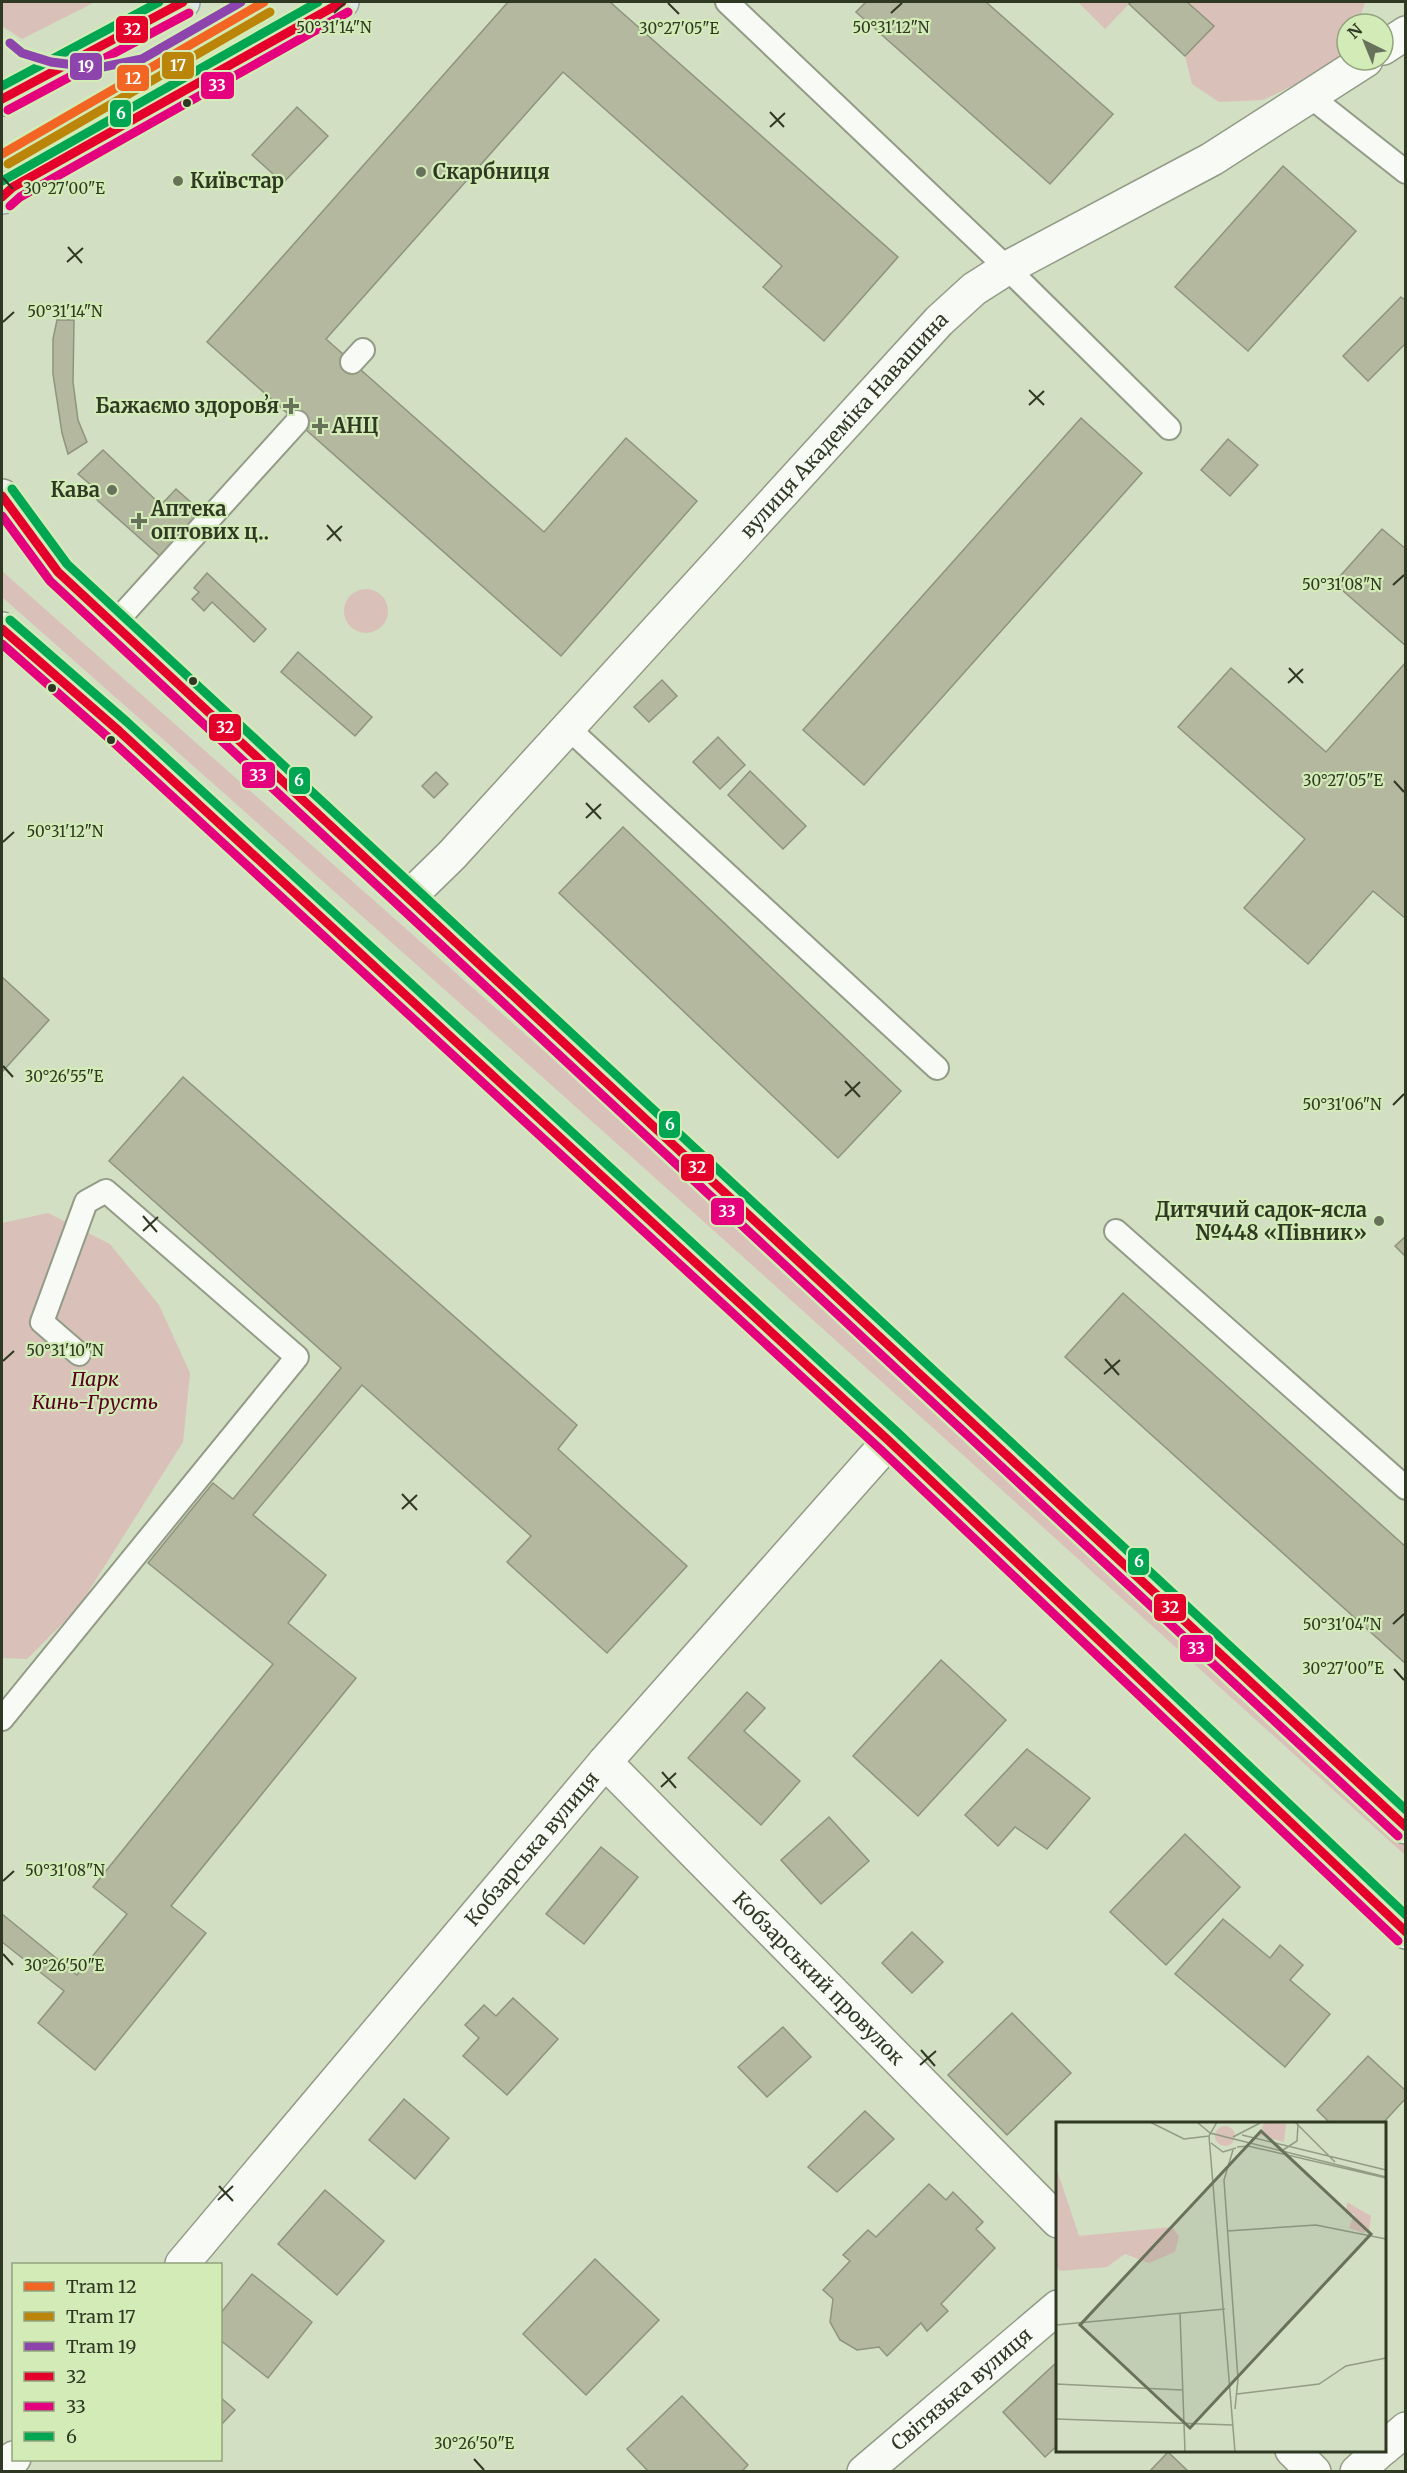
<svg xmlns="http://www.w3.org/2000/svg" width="1407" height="2473" viewBox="0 0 1407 2473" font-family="Merriweather,serif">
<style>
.green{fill:#d9c0b9}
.building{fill:#b3b89e;stroke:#8e947d;stroke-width:1.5}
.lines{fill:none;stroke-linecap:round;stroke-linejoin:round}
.lane-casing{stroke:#929b86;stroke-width:26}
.street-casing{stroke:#929b86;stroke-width:36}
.secondary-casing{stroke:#929b86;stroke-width:36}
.primary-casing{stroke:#99aaa5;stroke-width:36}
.lane{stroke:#f8faf6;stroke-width:22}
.street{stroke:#f8faf6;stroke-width:33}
.secondary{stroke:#ecf2f0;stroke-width:33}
.primary{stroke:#e0e8ea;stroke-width:33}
.bus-1-casing{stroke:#d3ebb7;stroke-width:14}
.bus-2-casing{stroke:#d3ebb7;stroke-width:14}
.bus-3-casing{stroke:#d3ebb7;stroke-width:14}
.bus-1{stroke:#e4002b;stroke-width:9}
.bus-2{stroke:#e5007d;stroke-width:9}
.bus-3{stroke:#00a651;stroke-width:9}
.tram-1-casing{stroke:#d3ebb7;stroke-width:14}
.tram-2-casing{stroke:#d3ebb7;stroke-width:14}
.tram-3-casing{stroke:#d3ebb7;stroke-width:14}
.tram-1{stroke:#f26522;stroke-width:9}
.tram-2{stroke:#bb850a;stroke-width:9}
.tram-3{stroke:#8e44ad;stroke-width:9}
.ticks{fill:none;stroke:#2f3823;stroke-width:2}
.bus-dot{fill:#2f3823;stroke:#d3ebb7;stroke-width:2}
.poi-dot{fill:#68725b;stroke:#d3ebb7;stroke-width:2}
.labels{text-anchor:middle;stroke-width:4.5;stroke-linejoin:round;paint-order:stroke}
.poi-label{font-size:20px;font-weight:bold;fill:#2f3823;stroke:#d3ebb7;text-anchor:start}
.street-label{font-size:20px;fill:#2f3823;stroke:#d3ebb7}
.park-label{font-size:20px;font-style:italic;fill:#570020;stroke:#d3ebb7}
.inset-road{fill:none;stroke:#919c83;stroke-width:1.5}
.view{fill:#68725b;fill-opacity:0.15;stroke:#68725b;stroke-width:3}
.inset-edge{fill:none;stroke:#2f3823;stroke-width:3}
.ticks-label{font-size:15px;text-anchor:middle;fill:#2f3823;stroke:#d3ebb7;stroke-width:4.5;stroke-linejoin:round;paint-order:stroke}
.line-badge{stroke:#d3ebb7;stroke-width:2}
.badge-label{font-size:16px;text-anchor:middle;font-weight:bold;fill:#fff}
</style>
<rect width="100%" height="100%" fill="#d2dfc3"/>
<g class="green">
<path d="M2,2H95L22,39L2,26Z"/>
<path d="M1078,2H1131L1105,29Z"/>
<path d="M1187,2H1365L1358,24H1347L1345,54L1309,78L1263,100L1219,102L1192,84L1185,56L1214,26Z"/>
<path d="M2,571L1147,1585L1405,1834V1855C940,1433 473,1012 2,597Z"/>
<circle cx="366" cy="611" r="22"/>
<path d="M48,1213L110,1244L159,1305L190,1373L183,1442L78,1608L27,1659L2,1658V1223Z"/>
</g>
<g class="building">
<path d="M508,2H610L898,257L824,341L763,287L782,266L563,72L326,339L544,532L626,438L697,501L561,656L207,342Z"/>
<path d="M866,2H986L1113,114L1050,184L856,12Z"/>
<path d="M1131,2H1187L1214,26L1185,56L1129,4Z"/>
<path d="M297,107L328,136L283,183L252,155Z"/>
<path d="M1283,166L1356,231L1248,351L1175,287Z"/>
<path d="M1401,297L1406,301V343L1368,381L1343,356Z"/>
<path d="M57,320H74L73,382L78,420L87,442L68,454L62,433L53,374V339Z"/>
<path d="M1081,418L1142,473L864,785L803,730Z"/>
<path d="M1228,439L1258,465L1230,496L1201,470Z"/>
<path d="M103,450L161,505L176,489L203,513L162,558L97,500L98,491L78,474Z"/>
<path d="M1382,529L1406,549V646L1334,583Z"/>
<path d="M207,573L266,629L254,642L212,602L204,611L192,599L199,592L194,588Z"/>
<path d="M298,652L372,717L355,736L281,672Z"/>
<path d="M1406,662V919L1373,891L1308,964L1244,908L1305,839L1178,727L1231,668L1326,752Z"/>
<path d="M662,680L677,696L649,722L634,707Z"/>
<path d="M718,737L745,765L720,789L693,762Z"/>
<path d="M750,771L806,826L783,849L728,795Z"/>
<path d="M436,772L448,784L434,798L422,786Z"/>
<path d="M623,827L901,1091L838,1158L559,893Z"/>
<path d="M2,977L49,1020L2,1072Z"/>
<path d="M183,1077L577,1425L558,1449L687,1566L607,1653L507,1562L531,1536L362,1385L253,1515L326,1575L288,1623L356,1678L171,1906L206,1933L95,2070L38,2023L64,1991L2,1942V1914L77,1975L127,1914L93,1887L273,1664L148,1563L213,1483L233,1499L341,1368L109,1161Z"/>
<path d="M1406,1236V1257L1395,1246Z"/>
<path d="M1123,1293L1406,1547V1664L1065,1357Z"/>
<path d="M941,1660L1006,1720L918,1816L853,1756Z"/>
<path d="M747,1692L765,1708L744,1731L800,1781L761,1825L688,1758Z"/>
<path d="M1027,1749L1090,1798L1047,1849L1015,1827L998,1846L965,1815Z"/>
<path d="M829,1817L869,1861L821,1904L781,1860Z"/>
<path d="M1185,1834L1240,1887L1166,1965L1110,1912Z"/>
<path d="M601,1847L638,1877L584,1944L546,1914Z"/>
<path d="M1223,1919L1270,1958L1280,1945L1303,1965L1290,1980L1330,2014L1285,2067L1175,1974Z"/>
<path d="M912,1932L943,1962L912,1993L882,1963Z"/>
<path d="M513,1998L558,2039L507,2095L463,2056L479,2038L465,2025L484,2005L496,2016Z"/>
<path d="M1012,2013L1071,2073L1007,2135L948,2075Z"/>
<path d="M783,2027L811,2057L767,2097L738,2067Z"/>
<path d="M1368,2056L1406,2091V2098L1382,2124H1331L1317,2110Z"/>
<path d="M404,2099L449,2138L415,2179L369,2140Z"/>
<path d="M865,2111L894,2139L837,2192L808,2167Z"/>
<path d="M929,2184L946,2200L953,2192L983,2222L976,2229L995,2248L941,2304L948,2311L927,2331L921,2323L887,2356L879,2347L857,2350L840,2340L830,2322L833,2299L823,2290L850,2261L843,2255L868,2230L876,2237Z"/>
<path d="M325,2190L384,2241L337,2295L278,2244Z"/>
<path d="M595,2259L659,2320L586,2395L523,2334Z"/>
<path d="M252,2274L312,2322L268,2378L220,2340V2314Z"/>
<path d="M1057,2362L1058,2445L1045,2457L1003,2412Z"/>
<path d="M682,2396L748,2465L741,2472H649L627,2449Z"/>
<path d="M220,2397L235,2410L220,2426Z"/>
<path d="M1168,2452L1189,2472H1149Z"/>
</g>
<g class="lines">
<g class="lane-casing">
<g id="lane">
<path d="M727,2L1007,268L1169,428"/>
<path d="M1311,97L1406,172"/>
<path d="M352,362L363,350"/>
<path d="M114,624L297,422"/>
<path d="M568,728L937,1068"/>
<path d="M1116,1231L1406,1488"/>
<path d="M2,1719L297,1357L106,1191L86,1202L42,1322L79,1354"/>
</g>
</g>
<g class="street-casing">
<g id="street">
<path d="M1383,48L1406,33"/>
<path id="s1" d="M409,897L452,855L939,321L974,289L1007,268L1212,159L1366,60"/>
<path id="s2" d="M605,1762L1058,2221"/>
<path id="s3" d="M182,2264L605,1762L889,1441"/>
<path d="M1384,2448L1406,2429"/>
<path d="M1292,2450L1314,2472"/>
<path d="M2,2470L14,2458"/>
<path id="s4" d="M864,2472L1058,2307"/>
<path d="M1357,2472L1381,2450"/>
</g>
</g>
<g class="secondary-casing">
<g id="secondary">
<path d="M2,496L58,572L1406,1827"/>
<path d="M2,629L119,731L889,1441L1406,1932"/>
</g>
</g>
<g class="primary-casing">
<g id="primary">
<path d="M2,99L183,2"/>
<path d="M2,197L13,187L342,2"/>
</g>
</g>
<use href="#lane" class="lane"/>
<use href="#street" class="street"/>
<use href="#secondary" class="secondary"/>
<use href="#primary" class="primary"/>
<g class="bus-1-casing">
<g id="bus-1">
<path d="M2,99L183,2"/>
<path d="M2,197L13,187L342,2"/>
<path d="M2,496L58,572L1406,1827"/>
<path d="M2,629L119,731L889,1441L1406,1932"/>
</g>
</g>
<g class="bus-2-casing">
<g id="bus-2">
<path d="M8,110L189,13"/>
<path d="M10,206L20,197L348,12"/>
<path d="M2,516L50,581L1398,1836"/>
<path d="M2,644L111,740L881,1450L1398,1941"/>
</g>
</g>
<g class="bus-3-casing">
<g id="bus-3">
<path d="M2,86L159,2"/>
<path d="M2,181L318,2"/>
<path d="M12,489L67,564L1406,1810"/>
<path d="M10,620L127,722L897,1432L1406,1915"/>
</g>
</g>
<use href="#bus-1" class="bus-1"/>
<use href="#bus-2" class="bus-2"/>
<use href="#bus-3" class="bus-3"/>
<g class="tram-1-casing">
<path id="tram-1" d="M2,154L264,2"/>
</g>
<g class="tram-2-casing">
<path id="tram-2" d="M8,164L270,12"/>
</g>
<g class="tram-3-casing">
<path id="tram-3" d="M10,43L22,53L51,62L98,68L142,59L241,2"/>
</g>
<use href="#tram-1" class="tram-1"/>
<use href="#tram-2" class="tram-2"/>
<use href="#tram-3" class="tram-3"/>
</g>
<path class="ticks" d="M668,3L679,14M334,13L345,3M891,13L902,3M770,112L784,127M770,127L785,113M3,178L13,189M68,247L82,263M67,262L83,248M3,322L14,312M1029,390L1044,405M1029,405L1044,391M327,525L341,541M327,540L342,526M1393,585L1404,575M1289,668L1303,683M1288,683L1303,669M1394,781L1404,792M586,803L601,819M586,818L601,804M3,842L14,832M3,1066L13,1077M845,1081L860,1097M845,1096L860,1082M1393,1105L1404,1094M143,1216L157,1232M143,1231L158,1217M1105,1359L1119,1375M3,1361L14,1351M1104,1374L1120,1360M402,1494L417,1510M402,1509L417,1495M1393,1624L1404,1614M1394,1669L1404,1680M662,1772L676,1788M661,1787L676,1773M3,1881L14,1871M3,1954L13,1965M921,2050L935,2066M920,2065L936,2051M219,2186L233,2201M218,2200L233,2186M474,2459L484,2470"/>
<g class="bus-dot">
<circle cx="187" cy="103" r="5"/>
<circle cx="193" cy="681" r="5"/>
<circle cx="52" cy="688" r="5"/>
<circle cx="111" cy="740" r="5"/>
</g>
<g class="poi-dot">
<circle cx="421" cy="172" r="6"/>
<circle cx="178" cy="181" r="6"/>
<path d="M288 397h6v6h6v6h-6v6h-6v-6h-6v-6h6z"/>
<path d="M317 417h6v6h6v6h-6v6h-6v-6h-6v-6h6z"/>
<circle cx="112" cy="490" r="6"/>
<path d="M136 512h6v6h6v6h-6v6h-6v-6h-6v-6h6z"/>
<circle cx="1379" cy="1221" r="6"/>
</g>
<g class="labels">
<g class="poi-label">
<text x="433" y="179">Скарбниця</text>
<text x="190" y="188">Київстар</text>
<text x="279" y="413" text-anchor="end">Бажаємо здоровʼя</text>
<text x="332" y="433">АНЦ</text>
<text x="100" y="497" text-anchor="end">Кава</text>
<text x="151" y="516">Аптека<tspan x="151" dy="23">оптових ц‥</tspan></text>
<text x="1367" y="1217" text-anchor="end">Дитячий садок-ясла<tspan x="1367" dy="23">№448 «Півник»</tspan></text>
</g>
<g class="street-label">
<text dy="7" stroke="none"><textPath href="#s1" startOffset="642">вулиця Академіка Навашина</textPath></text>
<text dy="7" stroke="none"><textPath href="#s3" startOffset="543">Кобзарська вулиця</textPath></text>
<text dy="7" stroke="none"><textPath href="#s2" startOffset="304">Кобзарський провулок</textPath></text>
<text dy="7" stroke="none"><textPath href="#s4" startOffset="128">Світязька вулиця</textPath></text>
</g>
<g class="park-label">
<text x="95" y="1386">Парк<tspan x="95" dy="23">Кинь-Грусть</tspan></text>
</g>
</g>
<g transform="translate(1056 2122)">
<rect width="330" height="330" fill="#d2dfc3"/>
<path d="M208,0L230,2L228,20L204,13ZM159 14a10 10 0 1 1 20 0a10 10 0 1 1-20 0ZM0,45L23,114L116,105L123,114L119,130L93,141L69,132L51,145L4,149L0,144ZM291,80L315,94L313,108L307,111L293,106L298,92H290Z" fill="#d9c0b9"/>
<path class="inset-road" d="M94,0L128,17L153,14M141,0L154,11L330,55M161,0L153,14L179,330M239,0L279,40M186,13L330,48M177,15L204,1M155,21L167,30L180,26M181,25L192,24L330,56M177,28L168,58L182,257L179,287M227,28L241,19L242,2M171,109L260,103L330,117M124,191L129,330M0,203L169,187M0,262L126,268M181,272L263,262L290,244L330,236M0,297L177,303"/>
<path class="view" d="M205,9L315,112L134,306L24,203Z"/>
<rect width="330" height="330" class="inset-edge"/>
</g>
<g class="ticks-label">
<text x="334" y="33">50°31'14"N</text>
<text x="891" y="33">50°31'12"N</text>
<text x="679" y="34">30°27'05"E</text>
<text x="64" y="194">30°27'00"E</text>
<text x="65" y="317">50°31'14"N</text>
<text x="1342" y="590">50°31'08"N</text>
<text x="1343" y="786">30°27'05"E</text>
<text x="65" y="837">50°31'12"N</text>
<text x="64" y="1082">30°26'55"E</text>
<text x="1342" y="1110">50°31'06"N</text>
<text x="65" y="1356">50°31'10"N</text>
<text x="1342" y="1630">50°31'04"N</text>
<text x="1343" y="1674">30°27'00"E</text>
<text x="65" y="1876">50°31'08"N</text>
<text x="64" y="1971">30°26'50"E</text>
<text x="474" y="2449">30°26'50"E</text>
</g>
<g class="line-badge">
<rect x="115" y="15" width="34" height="29" rx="6" fill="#e4002b"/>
<rect x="161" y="51" width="34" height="29" rx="6" fill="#bb850a"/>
<rect x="69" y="52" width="34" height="29" rx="6" fill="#8e44ad"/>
<rect x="116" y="64" width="34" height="28" rx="6" fill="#f26522"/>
<rect x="200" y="71" width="35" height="29" rx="6" fill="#e5007d"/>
<rect x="109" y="99" width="23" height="29" rx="6" fill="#00a651"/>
<rect x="208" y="713" width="34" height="29" rx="6" fill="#e4002b"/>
<rect x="241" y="761" width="35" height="28" rx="6" fill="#e5007d"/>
<rect x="288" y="766" width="23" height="29" rx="6" fill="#00a651"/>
<rect x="658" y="1110" width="23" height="29" rx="6" fill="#00a651"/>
<rect x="680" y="1153" width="35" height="29" rx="6" fill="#e4002b"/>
<rect x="710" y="1197" width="35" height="29" rx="6" fill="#e5007d"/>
<rect x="1127" y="1547" width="23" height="29" rx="6" fill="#00a651"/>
<rect x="1153" y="1593" width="34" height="29" rx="6" fill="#e4002b"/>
<rect x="1179" y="1634" width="35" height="29" rx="6" fill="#e5007d"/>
</g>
<g class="badge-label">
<text x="132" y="35">32</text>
<text x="178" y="71">17</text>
<text x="86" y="72">19</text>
<text x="133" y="84">12</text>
<text x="217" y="91">33</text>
<text x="121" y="119">6</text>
<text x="225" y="733">32</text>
<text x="258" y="781">33</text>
<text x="299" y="786">6</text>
<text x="670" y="1130">6</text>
<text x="697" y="1173">32</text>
<text x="727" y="1217">33</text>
<text x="1139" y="1567">6</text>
<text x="1170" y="1613">32</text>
<text x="1196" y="1654">33</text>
</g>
<rect width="1407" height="2473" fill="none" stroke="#2f3823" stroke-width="6"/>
<rect x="12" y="2263" width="210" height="198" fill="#d3ebb7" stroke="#91a37c" stroke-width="1.5"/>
<rect x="24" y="2282" width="30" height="9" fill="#f26522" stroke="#91a37c" stroke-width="1.5"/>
<text x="66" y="2293" font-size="18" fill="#2f3823">Tram 12</text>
<rect x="24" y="2312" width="30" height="9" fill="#bb850a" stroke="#91a37c" stroke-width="1.5"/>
<text x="66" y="2323" font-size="18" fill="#2f3823">Tram 17</text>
<rect x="24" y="2342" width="30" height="9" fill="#8e44ad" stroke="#91a37c" stroke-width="1.5"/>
<text x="66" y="2353" font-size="18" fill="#2f3823">Tram 19</text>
<rect x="24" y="2372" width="30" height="9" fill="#e4002b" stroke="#91a37c" stroke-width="1.5"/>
<text x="66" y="2383" font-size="18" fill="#2f3823">32</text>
<rect x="24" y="2402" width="30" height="9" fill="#e5007d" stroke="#91a37c" stroke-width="1.5"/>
<text x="66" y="2413" font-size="18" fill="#2f3823">33</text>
<rect x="24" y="2432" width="30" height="9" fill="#00a651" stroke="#91a37c" stroke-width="1.5"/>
<text x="66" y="2443" font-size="18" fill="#2f3823">6</text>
<g transform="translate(1365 42) rotate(317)"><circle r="28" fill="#d3ebb7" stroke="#91a37c" stroke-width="1.5"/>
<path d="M0-4.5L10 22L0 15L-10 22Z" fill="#68725b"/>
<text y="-9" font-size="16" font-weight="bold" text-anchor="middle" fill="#2f3823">N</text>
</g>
</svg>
